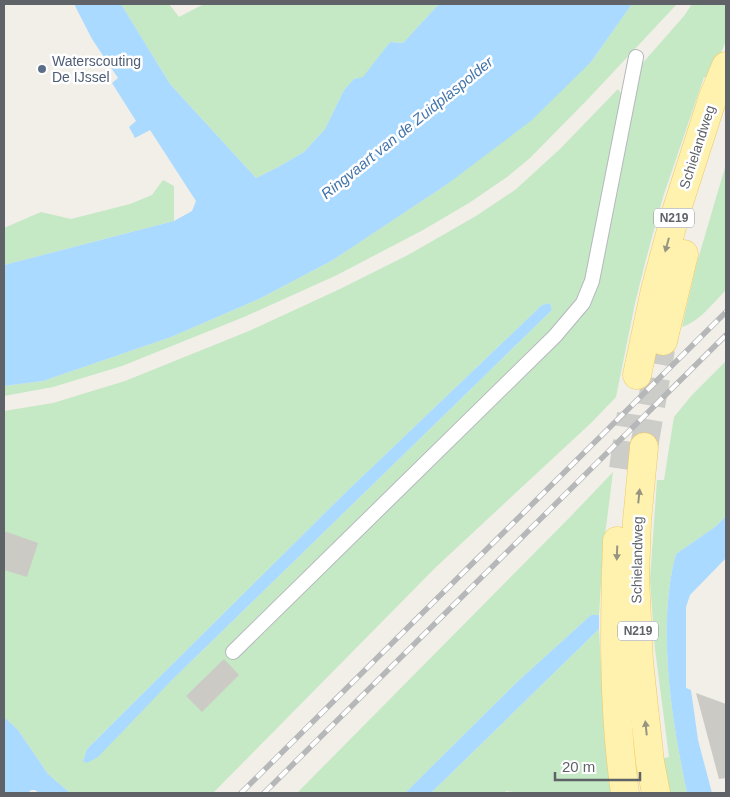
<svg xmlns="http://www.w3.org/2000/svg" width="730" height="797" viewBox="0 0 730 797" font-family="Arial,sans-serif">
<style>
.green{fill:#c5e8c5;fill-rule:evenodd}
.water{fill:#aadaff}
.building{fill:#cccac5}
.lines{fill:none;stroke-linecap:round;stroke-linejoin:round}
.primary-tunnel{stroke:#ccccc8;stroke-width:28;stroke-dasharray:28 14;stroke-linecap:butt}
.service-casing{stroke:#b5b8bc;stroke-width:16}
.primary-casing{stroke:#f2c960;stroke-width:29}
.service{stroke:#fff;stroke-width:14}
.primary{stroke:#fff2af;stroke-width:28}
.rail-casing{stroke:#b6b7b8;stroke-width:5.5}
.rail{stroke:#fff;stroke-width:4;stroke-dasharray:11;stroke-linecap:butt}
.oneway{fill:#979581}
.service-dot{fill:#5c6f8a;stroke:#fff;stroke-width:2}
.labels{text-anchor:middle;stroke-width:5;stroke-linejoin:round;paint-order:stroke}
.shield{fill:#fff;stroke:#8f9295;stroke-width:1}
.shield-label{font-size:12px;font-weight:bold;fill:#5f6368}
.service-label{font-size:14px;fill:#4e5e75;stroke:#fff;text-anchor:start}
.street-label{font-size:14px;fill:#5f6368;stroke:#fff}
.water-label{font-size:15px;font-style:italic;fill:#4174aa;stroke:#fff}
</style>
<rect width="100%" height="100%" fill="#f1efe8"/>
<g class="green">
<path d="M121,4H169L179,17L204,4H439L403,43L390,42L363,78L354,79L344,90L325,129L304,152L280,166L256,178L170,84Z"/>
<path d="M632,4H677L589,98L530,158L507,177L469,203L423,230L337,275L244,317L122,366L53,387L4,396V386L43,381L171,337L261,298L333,260L446,185L591,62Z"/>
<path d="M692,4H726V41L710,79L704,77L663,197L645,263L635,303L616,397L591,423L436,567L213,793H70L48,774L18,730L4,717V411L53,403L125,381L249,331L340,289L408,255L476,216L515,190L560,149L618,89L622,95L578,319L584,312L640,66L684,16ZM550,303L552,310L170,682L83,761L87,749L344,494L542,305Z"/>
<path d="M726,164V290C713,303 700,321 682,327L696,266Z"/>
<path d="M163,180L174,186V221L4,265V228L41,212L71,219L130,204L152,195Z"/>
<path d="M726,361V516L715,527L676,554C670,575 668,597 667,618C665,677 675,736 687,793H667L659,759L669,757L655,649L650,580L657,480H664L674,417L692,395Z"/>
<path d="M613,472L603,551L599,615H591L517,682L405,793H297L573,514Z"/>
<path d="M599,629L605,744L614,793H519L506,791L504,793H431Z"/>
</g>
<g class="water">
<path d="M74,4H121L170,84L256,178L280,166L304,152L325,129L344,90L354,79L363,77L390,42L403,43L439,4H632L591,62L532,120L446,185L333,260L261,298L171,337L43,381L4,386V265L174,221L192,211L196,201L150,130L135,138L129,127L136,121L112,83L118,78L92,39Z"/>
<path d="M550,303L552,310L170,682L98,757L87,763L83,761L87,749L344,494L542,305Z"/>
<path d="M726,516V558L690,595L686,607V688L691,690L698,740L712,793H687C675,736 665,677 667,618C668,597 670,575 676,554L715,527Z"/>
<path d="M591,615H599V629L431,793H405L517,682Z"/>
<path d="M4,717L18,730L48,774L70,793H39L35,790H31L28,793H4Z"/>
</g>
<g class="building">
<path d="M4,531L38,543L27,577L4,570Z"/>
<path d="M224,659L239,675L202,712L186,696Z"/>
<path d="M696,693L726,704V778L719,779Z"/>
</g>
<g class="lines">
<g class="primary-tunnel">
<path d="M644,447L661,349"/>
<path d="M623,469L631,414"/>
</g>
<g class="service-casing">
<path id="service" d="M233,652L555,336L583,303L592,281L636,57"/>
</g>
<g class="primary-casing">
<g id="primary">
<path d="M663,341L684,254"/>
<path d="M637,375L655,290L676,212L713,97L726,66"/>
<path d="M644,447L637,521L635,576L639,662L650,762L656,793"/>
<path d="M617,541C614,625 613,710 625,793"/>
</g>
</g>
<use href="#service" class="service"/>
<use href="#primary" class="primary"/>
<g class="rail-casing">
<g id="rail">
<path d="M241,793L726,312"/>
<path d="M264,793L726,335"/>
</g>
</g>
<use href="#rail" class="rail"/>
</g>
<defs><path id="oneway-solid" d="M-6-.8H1V-3.2L6.5 0L1 3.2V.8H-6Z" transform="scale(1.25)"/></defs>
<g class="oneway">
<use href="#oneway-solid" transform="translate(667 245) rotate(105)"/>
<use href="#oneway-solid" transform="translate(639 496) rotate(-84)"/>
<use href="#oneway-solid" transform="translate(617 553) rotate(92)"/>
<use href="#oneway-solid" transform="translate(646 728) rotate(-96)"/>
</g>
<circle class="service-dot" cx="42" cy="69" r="5"/>
<g class="labels">
<g class="shield">
<rect x="654" y="208.5" width="40" height="19" rx="4"/>
<rect x="618" y="621.5" width="40" height="19" rx="4"/>
</g>
<g class="shield-label">
<text x="674" y="222">N219</text>
<text x="638" y="635">N219</text>
</g>
<g class="service-label">
<text x="52" y="66">Waterscouting<tspan x="52" dy="16">De IJssel</tspan></text>
</g>
<g class="street-label">
<text transform="translate(697 147) rotate(-72)" y="5">Schielandweg</text>
<text transform="translate(637 560) rotate(-89)" y="5">Schielandweg</text>
</g>
<g class="water-label">
<text transform="translate(407 128) rotate(-39)" y="5">Ringvaart van de Zuidplaspolder</text>
</g>
</g>
<rect width="730" height="797" fill="none" stroke="#5f6368" stroke-width="10"/>
<path d="M555 772v8h85v-8" fill="none" stroke="#5f6368" stroke-width="2.5"/>
<text x="562" y="772" font-size="15" fill="#5f6368" stroke="#ffffff" stroke-width="4" paint-order="stroke">20 m</text>
</svg>
